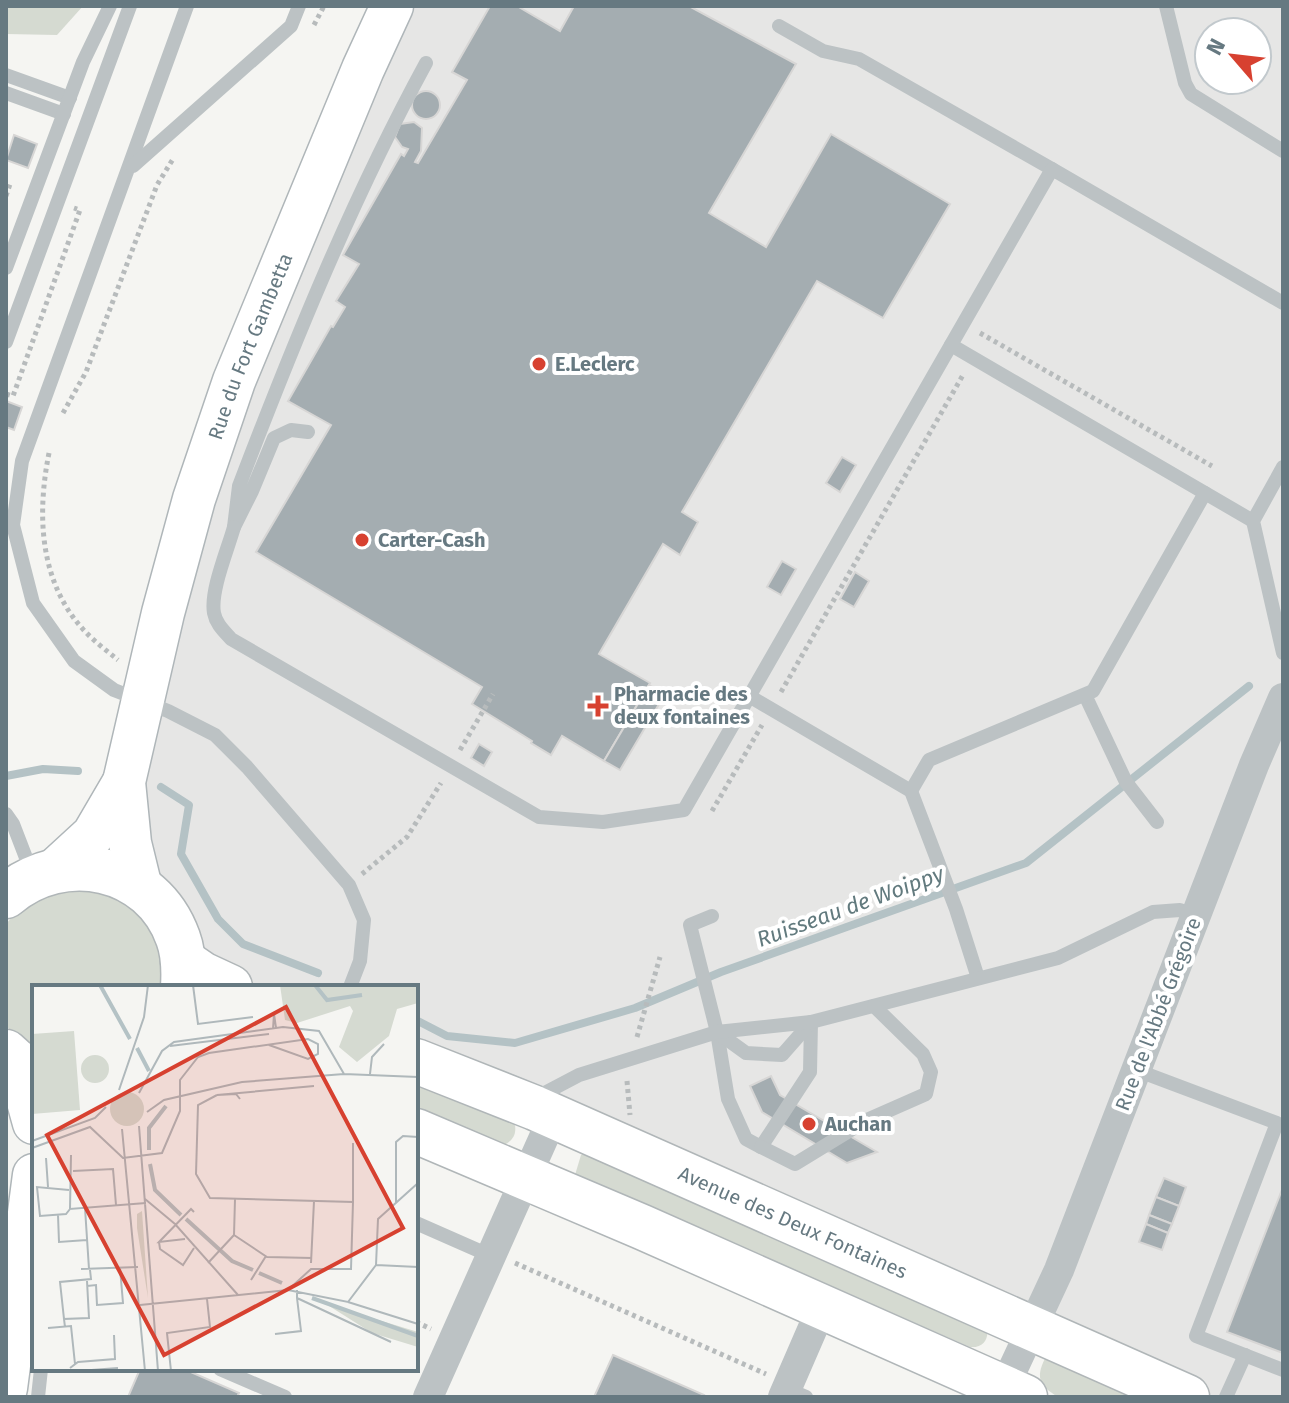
<svg xmlns="http://www.w3.org/2000/svg" width="1289" height="1403" viewBox="0 0 1289 1403" font-family="'Fira Sans',sans-serif">
<style>
.built{fill:#e6e6e5;fill-rule:evenodd}
.green{fill:#d5dad1}
.lines{fill:none;stroke-linecap:round;stroke-linejoin:round}
.stream{stroke:#b4c2c5;stroke-width:8}
.building{fill:#a4adb1;stroke:#d7d6d5;stroke-width:2}
.secondary-casing{stroke:#afb6b9;stroke-width:45}
.primary-casing{stroke:#b0b6b8;stroke-width:47}
.path{stroke:#b7bbbc;stroke-width:5;stroke-dasharray:4 4;stroke-linecap:butt}
.lane{stroke:#bcc2c4;stroke-width:14}
.street{stroke:#bcc2c4;stroke-width:30}
.secondary{stroke:#fff;stroke-width:42}
.primary{stroke:#fff;stroke-width:44}
.poi-dot{fill:#d74130;stroke:#fff;stroke-width:3}
.labels{text-anchor:middle;stroke-width:8;stroke-linejoin:round;paint-order:stroke}
.street-label{font-size:20px;fill:#667981;stroke:#fff}
.poi-label{font-size:20px;font-weight:bold;fill:#667981;stroke:#fff;text-anchor:start}
.water-label{font-size:22px;font-style:italic;fill:#627a7e;stroke:#fff}
.inset-river{fill:none;stroke:#b4c2c5;stroke-width:4}
.inset-road{fill:none;stroke:#afb8bb;stroke-width:2}
.view{fill:#d74130;fill-opacity:0.15;stroke:#d74130;stroke-width:4}
.inset-edge{fill:none;stroke:#667981;stroke-width:4}
</style>
<rect width="100%" height="100%" fill="#f5f5f2"/>
<path class="built" d="M392,6H1283V1397H1186L416,1061V987H230L141,888L142,700L163,613ZM1209,32H1257V80H1209Z"/>
<g class="green">
<path d="M6,6H83L57,35L6,34Z"/>
<path d="M81,885L111,891L154,927L167,987H34V1051L19,1042L6,1025V924L23,905Z"/>
<path d="M416,1077L513,1119C519,1133 513,1142 500,1147L416,1115Z"/>
<path d="M590,1150L987,1327C989,1340 983,1348 970,1347L575,1175L581,1155Z"/>
<path d="M1047,1355L1155,1397H1058C1038,1385 1035,1376 1047,1355Z"/>
</g>
<g class="lines">
<g class="stream">
<path d="M6,776L43,769L78,771"/>
<path d="M161,787L189,805L181,854L218,919L243,944L318,973"/>
<path d="M416,1020L447,1036L515,1043L635,1008L721,972L1026,863L1249,686"/>
</g>
</g>
<g class="building">
<path d="M490,6H517L560,31L574,6H689L796,64L709,213L766,247L831,134L950,204L883,318L817,281L682,512L698,522L680,555L663,544L599,654L650,683L604,761L562,736L551,755L531,743L532,741L472,704L482,687L256,552L331,425L288,401L331,326L333,327L345,307L336,301L359,264L343,255L401,154L404,156L408,149L402,147L395,137L400,124L414,122L422,128L421,151L415,162L418,163L467,80L452,72Z"/>
<circle cx="426" cy="105" r="14"/>
<path d="M14,135L37,144L28,168L6,160Z"/>
<path d="M6,401L22,407L14,430L6,427Z"/>
<path d="M842,457L856,465L840,492L826,483Z"/>
<path d="M782,561L796,569L781,595L767,587Z"/>
<path d="M855,572L869,581L854,607L840,599Z"/>
<path d="M649,685L665,694L620,770L604,761Z"/>
<path d="M479,744L492,752L484,766L471,758Z"/>
<path d="M771,1076L780,1095L877,1152L847,1163L762,1112L750,1086Z"/>
<path d="M1164,1178L1186,1187L1179,1206L1156,1197Z"/>
<path d="M1283,1187V1353L1227,1332Z"/>
<path d="M1156,1197L1179,1206L1172,1224L1149,1215Z"/>
<path d="M1149,1215L1172,1224L1168,1233L1146,1224Z"/>
<path d="M1146,1224L1168,1233L1162,1250L1139,1242Z"/>
<path d="M613,1355L704,1395L703,1397H594Z"/>
<path d="M140,1369H184L239,1393L237,1397H128Z"/>
</g>
<g class="lines">
<g class="secondary-casing">
<g id="secondary">
<path d="M56,869L93,835L124,782"/>
<path id="s1" d="M141,888L130,843L124,782L163,613L194,499L234,381L363,69L392,6"/>
<path d="M17,1062L34,1123"/>
<path d="M6,1388L34,1175"/>
</g>
</g>
<g class="primary-casing">
<g id="primary">
<path d="M6,896C63,847 152,865 178,938C184,954 184,971 183,987"/>
<path d="M183,961L202,974L230,987"/>
<path d="M6,1052L17,1062L34,1070"/>
<path id="s2" d="M416,1061L535,1108L1187,1397"/>
<path d="M416,1131L642,1227L1025,1397"/>
</g>
</g>
<g class="path">
<path d="M314,25L324,6"/>
<path d="M6,196L10,184"/>
<path d="M980,333L1212,466"/>
<path d="M6,394L13,396L80,210L74,208"/>
<path d="M63,413L86,372L157,185L173,159"/>
<path d="M49,453C37,513 39,579 81,627C92,640 106,650 118,660"/>
<path d="M781,692L963,375"/>
<path d="M460,750L493,694"/>
<path d="M712,811L762,725"/>
<path d="M362,874L407,837L441,783"/>
<path d="M637,1037L660,957"/>
<path d="M627,1081L630,1115"/>
<path d="M515,1263L766,1374"/>
<path d="M416,1322L431,1329"/>
</g>
<g class="lane">
<path d="M187,6L22,461L13,525L33,603L74,661L114,690L168,711L215,735L247,767L349,885L364,920L360,961L350,987"/>
<path d="M1166,6L1185,83L1191,94L1283,151"/>
<path d="M779,26L823,51L859,59L1052,169"/>
<path d="M6,75L70,98"/>
<path d="M6,93L64,114"/>
<path d="M133,166L291,26L299,6"/>
<path d="M6,268L83,62L110,6"/>
<path d="M6,342L130,6"/>
<path d="M951,345L1253,521"/>
<path d="M308,432L291,430L274,438L252,491L234,527L239,486C294,342 352,199 426,63"/>
<path d="M1283,467L1253,521L1283,653"/>
<path d="M234,527C228,549 210,591 214,613C216,624 224,631 231,639L539,817L603,822L684,810L1052,169L1283,303"/>
<path d="M1085,695L1126,782L1157,822"/>
<path d="M749,696L911,791L956,909L978,978"/>
<path d="M911,791L929,760L1093,691L1205,493"/>
<path d="M6,814L13,824L33,876"/>
<path d="M712,916L690,925L717,1032L728,1099L746,1139L761,1147L810,1072L811,1022"/>
<path d="M717,1032L746,1053L782,1055L811,1022"/>
<path d="M1136,1070L1277,1123L1196,1336L1283,1370"/>
<path d="M538,1103L541,1095L579,1075L717,1032L811,1022L1058,958L1153,912L1180,910L1196,916"/>
<path d="M761,1147L795,1164L867,1120L926,1094L931,1072L923,1054L874,1006"/>
<path d="M416,1223L491,1256"/>
<path d="M220,1369L285,1397"/>
<path d="M787,1389L806,1397"/>
<path d="M38,1397L41,1369"/>
<path d="M1226,1397L1245,1355"/>
</g>
<g class="street">
<path d="M1004,1388L1059,1270L1254,765L1283,698"/>
<path d="M428,1397L553,1117"/>
<path d="M783,1397L822,1307"/>
</g>
<use href="#secondary" class="secondary"/>
<use href="#primary" class="primary"/>
</g>
<g class="poi-dot">
<circle cx="539" cy="364" r="8"/>
<circle cx="362" cy="540" r="8"/>
<path d="M594 694h8v8h8v8h-8v8h-8v-8h-8v-8h8z"/>
<circle cx="809" cy="1124" r="8"/>
</g>
<g class="labels">
<g class="street-label">
<text dy="7" stroke="none"><textPath href="#s1" startOffset="562">Rue du Fort Gambetta</textPath></text>
<text transform="translate(1158 1014) rotate(-69)" y="7">Rue de l'Abbé Grégoire</text>
<text dy="7" stroke="none"><textPath href="#s2" startOffset="410">Avenue des Deux Fontaines</textPath></text>
</g>
<g class="poi-label">
<text x="555" y="371">E.Leclerc</text>
<text x="378" y="547">Carter-Cash</text>
<text x="614" y="701">Pharmacie des<tspan x="614" dy="23">deux fontaines</tspan></text>
<text x="825" y="1131">Auchan</text>
</g>
<g class="water-label">
<text transform="translate(850 906) rotate(-20)" y="8">Ruisseau de Woippy</text>
</g>
</g>
<g transform="translate(32 985)">
<rect width="386" height="386" fill="#f5f5f2"/>
<path d="M248,0H386V18L365,24L357,51L325,77L307,62L321,26L318,21L265,38L253,35ZM42,46L48,125L0,129V49ZM49 84a14 14 0 1 1 28 0a14 14 0 1 1-28 0ZM78 124a17 17 0 1 1 34 0a17 17 0 1 1-34 0ZM110,226L116,313L105,243V229ZM294,319L386,347V362L340,348Z" fill="#d5dad1"/>
<path class="inset-river" d="M68,0L98,54M283,0L295,15L330,10M105,63L117,86M117,165V143L134,121M118,179L123,205L149,230M154,234L200,276L221,285M227,288L250,298M280,313L386,351"/>
<path class="inset-road" d="M161,0L166,39L221,32M241,44L242,29L244,43M138,61L237,49M338,89L340,72L352,59M87,105L112,32L116,0M107,108L130,66L142,57L251,42L287,46L312,89M185,110L166,120L164,189L178,213L321,217L319,284H279L256,305M208,114L204,109L185,110L282,101M115,127L132,115L210,97L312,89L386,92M107,141L126,386M90,144L113,386M0,156L63,133L74,122M321,158V217M0,163L58,142L91,173L130,168L148,126V95L166,72L177,68L276,54L286,59V69L276,74L237,60M39,170L38,224L114,218M14,173L16,202M41,186L81,184L84,220M37,205L5,202L8,231L34,229L38,224M113,214L143,239L206,310M364,217V157L371,151L386,152M53,223L57,284M26,230L27,257L55,255M202,250L235,272L280,273M153,254L127,257L159,224L162,227M127,257L128,264L151,280L162,263M176,278L202,250L203,214M279,278L282,216M344,280L386,282M49,284L106,282M219,295L234,271M55,301L64,300L65,320L91,318L88,283M265,305V313L359,357M316,317L386,339M108,320L256,305L316,317L344,280L346,234L386,198M32,334L28,297L59,294L58,285M33,342L32,334L57,333L55,296M16,343L39,341L43,379M243,349L269,346L265,313M38,383L46,377L83,374L82,350M46,386L86,383M139,386L135,348L178,342L175,314"/>
<path class="view" d="M254,22L371,243L132,370L15,150Z"/>
<rect width="386" height="386" class="inset-edge"/>
</g>
<rect width="1289" height="1403" fill="none" stroke="#667981" stroke-width="16"/>
<g transform="translate(1233 56) rotate(298)"><circle r="38" fill="#ffffff" stroke="#c2c9cd" stroke-width="2"/>
<path d="M0-6L14 30L0 20L-14 30Z" fill="#d74130"/>
<text y="-12" font-size="22" font-weight="bold" text-anchor="middle" fill="#667981">N</text>
</g>
</svg>
